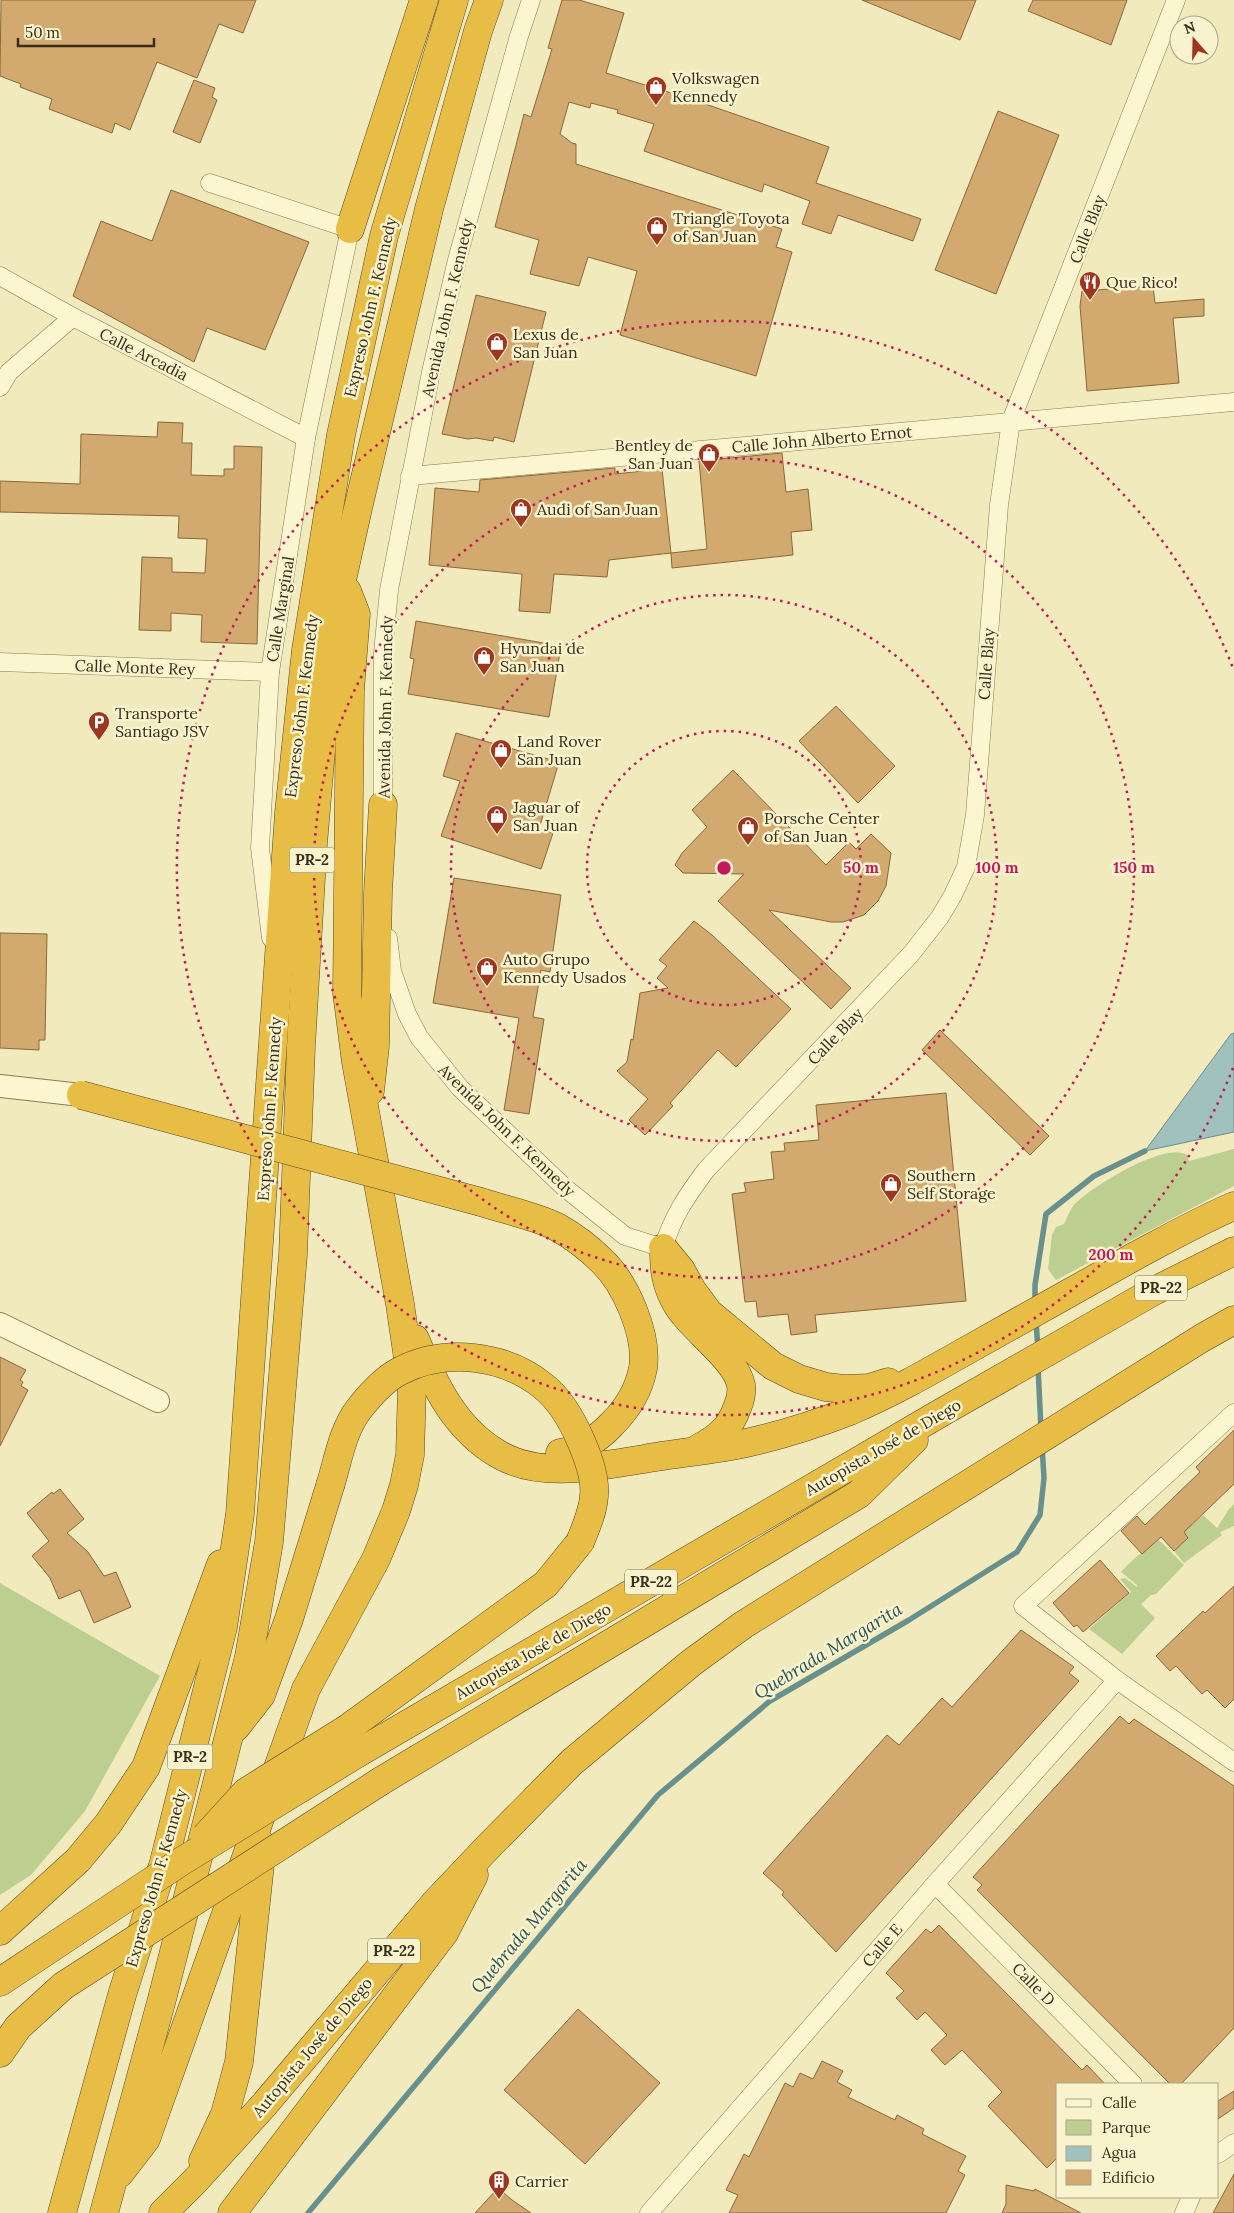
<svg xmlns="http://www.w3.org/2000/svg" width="1234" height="2213" viewBox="0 0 1234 2213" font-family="Lora,serif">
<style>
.green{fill:#bdcf90}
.water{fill:#a1c1be;stroke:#68908d}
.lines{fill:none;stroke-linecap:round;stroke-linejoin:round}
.stream{stroke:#68908d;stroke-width:5.5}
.building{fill:#d2aa70;stroke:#8a6839}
.minor-casing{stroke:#8a7a55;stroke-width:19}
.tertiary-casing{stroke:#8a7a55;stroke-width:24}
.motorway-casing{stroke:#57472a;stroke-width:29}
.minor{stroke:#fbf6d0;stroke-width:18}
.tertiary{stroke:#fbf6d0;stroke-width:22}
.motorway{stroke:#e7bd46;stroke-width:28}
.motorway-bridge-casing{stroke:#57472a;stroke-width:29;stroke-linecap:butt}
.motorway-bridge{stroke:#e7bd46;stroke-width:28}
.ring{fill:none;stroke:#c2185b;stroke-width:2.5;stroke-dasharray:2.5 5}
.labels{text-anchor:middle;stroke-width:5;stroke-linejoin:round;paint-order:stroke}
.shield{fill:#f8f3cd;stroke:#726950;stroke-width:1}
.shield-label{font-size:15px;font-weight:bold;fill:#382e1b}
.poi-label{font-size:16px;fill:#382e1b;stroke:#f8f3cd;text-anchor:start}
.street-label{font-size:16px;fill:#382e1b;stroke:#f8f3cd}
.water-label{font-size:18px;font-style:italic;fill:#295359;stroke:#f8f3cd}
.centre{fill:#c2185b;stroke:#f8f3cd;stroke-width:2.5}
.ring-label{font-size:15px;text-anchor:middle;font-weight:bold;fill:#c2185b;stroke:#f8f3cd;stroke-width:5;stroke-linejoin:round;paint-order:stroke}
</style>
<rect width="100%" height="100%" fill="#f1eabd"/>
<g class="green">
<path d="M1234,1149V1186L1056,1280L1048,1269L1052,1235L1056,1227L1064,1224C1068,1216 1071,1206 1078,1201C1095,1185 1166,1141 1187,1155L1189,1161Z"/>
<path d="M1234,1504V1526L1220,1532L1222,1535L1184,1563L1174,1551L1188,1538L1183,1532L1203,1515L1217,1528L1229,1509Z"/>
<path d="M1158,1539L1184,1565L1156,1594L1151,1595L1141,1604L1155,1618L1122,1654L1089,1629L1131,1592L1120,1579L1125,1578L1137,1587V1585L1121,1572C1132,1559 1146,1550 1158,1539Z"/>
<path d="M0,1583L160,1676L85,1811L31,1875L0,1895Z"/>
</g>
<path class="water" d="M1234,1033V1132L1145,1151L1231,1034Z"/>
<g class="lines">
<g class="stream">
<path d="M1035,1302V1285L1046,1214L1094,1176L1145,1151"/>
<path d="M1036,1321L1038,1350"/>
<path d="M1038,1366L1041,1430"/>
<path d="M308,2213L658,1795L770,1701L909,1620L1017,1552L1040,1515L1044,1478L1042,1446"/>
</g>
</g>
<g class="building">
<path d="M1,0H256L243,33L219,24L197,78L157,62L130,130L115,123L112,133L49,109L52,99L20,87L21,84L0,76Z"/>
<path d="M562,0H579L624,13L606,73L694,100L829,147L816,183L921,219L913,241L838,215L831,234L802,224L810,201L764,184L762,192L644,151L654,124L617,113L618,110L591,103L590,108L569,102L560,134L572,143L576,144V164L782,229L776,247L792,252L756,376L620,335L637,271L588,257L579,286L530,274L539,240L495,227L524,114L531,117L552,49L548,48Z"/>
<path d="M862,0H976L960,40Z"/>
<path d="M1033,0H1127L1111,45L1028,11Z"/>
<path d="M194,80L215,88L212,97L217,100L200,143L173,132Z"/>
<path d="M998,111L1059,135L996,294L935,270Z"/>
<path d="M171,190L309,242L265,350L207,328L194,362L73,296L101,221L152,241Z"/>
<path d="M1153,286L1155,303L1204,299V316L1173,318L1179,383L1087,391L1080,306L1082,291Z"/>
<path d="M476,295L546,312L514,442L494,437L493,441L476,438L468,439L442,434Z"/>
<path d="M158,422L183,423L182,443H192L191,475L224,476V469H234V446L262,447L257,644L201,642L202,615L171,613V631L139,630L142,557L172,558V572L205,573L207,539L178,538L179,516L0,512V481L80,484L81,434L157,437Z"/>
<path d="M782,453L786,492L808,489L812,530L791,532L793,555L672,568L671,553L707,549L699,461Z"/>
<path d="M615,468V474L662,469L671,553L609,560L607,577L554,574L550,613L519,611L522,574L429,565L435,488L479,492L480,480Z"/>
<path d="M416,621L561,646L549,717L408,694L414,659L410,658Z"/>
<path d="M836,706L895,766L858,803L799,741Z"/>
<path d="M456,733L559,762L539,829L553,833L541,869L441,836L460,781L443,776Z"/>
<path d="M733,770L826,865L849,842L856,849L871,834L891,853L886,886L878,901L864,915L843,922H831L769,910L851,988L831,1009L718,901L744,874L683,873L675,865L682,853L707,827L692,810Z"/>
<path d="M454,878L561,895L550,972L541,970L533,1017L544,1019L529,1114L504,1110L519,1018L433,1003Z"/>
<path d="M694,921L712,935L791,1009L736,1067L718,1050L670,1103L673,1106L645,1135L629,1120L648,1099L617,1071L627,1062L631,1039L633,1040L640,993L668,988L657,978L667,966L659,960Z"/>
<path d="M0,933L47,934L45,1040H39V1050L0,1048Z"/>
<path d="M940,1030L1049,1136L1030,1155L922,1050Z"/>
<path d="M946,1093L966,1301L815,1315L817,1332L791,1335L788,1314L758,1317L756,1301L745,1302L732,1194L746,1192L744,1183L774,1179L771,1152L785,1151L784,1143L819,1140L816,1105Z"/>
<path d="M0,1357L26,1370L20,1380L23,1382L21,1386L28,1390L0,1446Z"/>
<path d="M1234,1430V1484L1184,1532L1188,1538L1174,1551L1161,1537L1142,1554L1121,1531L1137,1516L1145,1525L1200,1472L1196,1467Z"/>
<path d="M60,1489L84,1519L67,1533L88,1552L104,1576L116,1572L131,1607L94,1623L80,1590L59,1599L50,1578L32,1556L49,1541L27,1513L52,1492L53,1494Z"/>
<path d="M1100,1560L1129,1593L1083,1632L1077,1625L1074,1627L1053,1603Z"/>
<path d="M1234,1586V1699L1225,1708L1207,1690L1202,1694L1176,1666L1170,1671L1156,1656L1203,1611L1205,1613Z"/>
<path d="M1021,1630L1074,1667L1069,1673L1079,1681L836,1952L782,1895L784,1892L763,1873L887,1735L899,1745L942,1698L952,1707Z"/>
<path d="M1120,1716L1129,1724L1134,1719L1234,1786V2028L1181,2084H1170L977,1890L982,1885L973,1877Z"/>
<path d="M939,1925L1082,2070L1087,2065L1105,2084H1058V2157L1047,2168L988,2106L1002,2092L962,2050L945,2065L931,2050L947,2035L925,2012L917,2020L896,1998L904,1991L886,1973L926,1929L931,1933Z"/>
<path d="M578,2009L660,2083L585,2164L504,2090Z"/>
<path d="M822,2061L843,2071L837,2082L852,2090L848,2097L895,2120L897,2115L924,2129L922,2134L966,2156L958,2171L965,2175L946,2213H729L738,2195L726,2190L744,2154L749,2157L785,2083L793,2087L800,2073L813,2079Z"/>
<path d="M1234,2091V2108L1218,2119V2101Z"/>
<path d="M1234,2174V2213H1213Z"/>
<path d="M1006,2185L1034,2191L1035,2189L1081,2213H1002L1006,2204Z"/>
<path d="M498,2188L512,2200L531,2213H475Z"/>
</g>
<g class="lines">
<g class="minor-casing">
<g id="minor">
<path d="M210,183L350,229L306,438L270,672L260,848L271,938"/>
<path d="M0,276L73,317L306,438"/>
<path d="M0,387L9,372L73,317"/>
<path d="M410,476L1234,402"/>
<path d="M0,662L270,672"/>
<path d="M383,815V653L389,590L431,372L457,260L519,36L531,0"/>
<path d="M388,938L392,971L407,1014L419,1037L460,1088L564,1187L625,1236L663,1248C673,1216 686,1197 706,1170L911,954L940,917L953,895L966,867L975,815L999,505L1011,421L1176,0"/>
<path d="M1234,1413L1023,1606L1117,1680L1234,1762"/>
<path d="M935,1884L1133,2084"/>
<path d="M1218,2154L1234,2143"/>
<path d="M649,2213L935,1884L1117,1680"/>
<path d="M1184,2213L1191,2197"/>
</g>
</g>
<g class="tertiary-casing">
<g id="tertiary">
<path d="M0,1086L81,1095"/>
<path d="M0,1324L158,1401"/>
</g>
</g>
<g class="motorway-casing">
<g id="motorway">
<path d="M350,229L424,0"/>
<path d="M370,1091L375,1046L378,892L383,805"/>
<path d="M481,1202C502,1209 539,1217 557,1227C573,1236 589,1248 602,1261C626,1284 648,1335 643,1368C639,1390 627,1409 612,1424C598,1439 580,1450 560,1453"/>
<path d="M663,1248L681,1270L692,1290L709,1313L773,1366L799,1379L826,1387L845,1389L869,1388L888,1382"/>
<path d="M664,1252C664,1270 666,1284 675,1301C689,1328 736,1358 741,1385C742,1392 740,1401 737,1408C730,1428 718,1438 699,1448"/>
<path d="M415,1339C434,1384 455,1430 500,1455C542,1479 598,1466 644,1459C675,1453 706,1451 737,1445C776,1437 814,1425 850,1411C890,1394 927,1373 964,1352C1022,1320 1079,1287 1137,1255C1169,1238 1201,1220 1234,1206"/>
<path d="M236,1727L261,1695L289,1619L330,1486"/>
<path d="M348,1728L546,1584L580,1542"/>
<path d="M358,1753L944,1411L1154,1291L1234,1251"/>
<path d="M381,1781L859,1494L914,1440"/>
<path d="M0,1931L78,1860L108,1824L146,1767L221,1564"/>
<path d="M0,1982L75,1932"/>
<path d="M0,2053L18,2027L63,1986"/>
<path d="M203,2161L225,2114L239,2062L262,1845"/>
<path d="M120,2173L146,2139L306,1689L376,1559L396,1511L404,1485L410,1455L412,1386L400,1304L356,1062L347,993L350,690L356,614L347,591"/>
<path d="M62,2213L122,1995L164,1862L223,1627L240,1514L289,813L306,650L341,435L384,236L454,0"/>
<path d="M104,2213L162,1999L249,1657L269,1542L293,1255L301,1046L313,844L326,691L342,580L358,508L429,209L478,31L489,0"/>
<path d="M163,2213L195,2181L264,2105L434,1904L488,1847L572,1762L691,1663L743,1625L1202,1338L1234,1320"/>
<path d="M232,2213L444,1933L474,1875"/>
</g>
</g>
<use href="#minor" class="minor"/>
<use href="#tertiary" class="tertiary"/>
<use href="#motorway" class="motorway"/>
<g class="motorway-bridge-casing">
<g id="motorway-bridge">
<path d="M81,1095L481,1202"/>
<path d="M330,1486C338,1461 342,1431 359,1409C370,1395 384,1379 400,1371C445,1348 503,1354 543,1386C561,1400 572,1420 581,1441C588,1457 596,1478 594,1496C593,1512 586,1527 580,1542"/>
<path d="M205,1837L246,1792L348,1728"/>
<path d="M75,1932L182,1861L358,1753"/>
<path d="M63,1986L381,1781"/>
</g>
</g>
<use href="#motorway-bridge" class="motorway-bridge"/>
</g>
<g class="ring">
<circle cx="724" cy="868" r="137"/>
<circle cx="724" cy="868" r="273"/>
<circle cx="724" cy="868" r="410"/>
<path d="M1233 1068A547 547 0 1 1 1233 668"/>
</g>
<defs>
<g id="shop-pin" transform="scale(1.125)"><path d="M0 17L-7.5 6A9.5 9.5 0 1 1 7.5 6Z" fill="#9c3621" stroke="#f8f3cd"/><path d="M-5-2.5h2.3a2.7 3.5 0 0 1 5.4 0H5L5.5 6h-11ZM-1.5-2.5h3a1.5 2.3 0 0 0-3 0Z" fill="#fff"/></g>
<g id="restaurant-pin" transform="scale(1.125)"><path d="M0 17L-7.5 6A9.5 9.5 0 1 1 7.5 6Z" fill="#9c3621" stroke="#f8f3cd"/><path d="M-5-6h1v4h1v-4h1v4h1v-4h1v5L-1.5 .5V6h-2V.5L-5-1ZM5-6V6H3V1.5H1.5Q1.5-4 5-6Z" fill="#fff"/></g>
<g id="parking-pin" transform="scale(1.125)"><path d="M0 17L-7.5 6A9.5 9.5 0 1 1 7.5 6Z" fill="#9c3621" stroke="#f8f3cd"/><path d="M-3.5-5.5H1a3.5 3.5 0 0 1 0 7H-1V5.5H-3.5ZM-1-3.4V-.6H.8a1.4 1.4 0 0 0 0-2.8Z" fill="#fff"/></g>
<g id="building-pin" transform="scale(1.125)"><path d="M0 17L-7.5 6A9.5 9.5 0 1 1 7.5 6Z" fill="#9c3621" stroke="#f8f3cd"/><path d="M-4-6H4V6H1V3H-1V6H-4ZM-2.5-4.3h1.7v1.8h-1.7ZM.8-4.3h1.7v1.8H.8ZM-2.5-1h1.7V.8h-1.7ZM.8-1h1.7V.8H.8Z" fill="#fff"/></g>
</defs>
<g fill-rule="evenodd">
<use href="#shop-pin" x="656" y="87"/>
<use href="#shop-pin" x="657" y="227"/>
<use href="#restaurant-pin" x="1090" y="282"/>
<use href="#shop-pin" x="497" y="343"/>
<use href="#shop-pin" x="709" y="454"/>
<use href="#shop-pin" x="521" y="509"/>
<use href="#shop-pin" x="484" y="657"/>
<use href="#parking-pin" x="99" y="722"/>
<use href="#shop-pin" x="501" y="750"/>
<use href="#shop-pin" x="497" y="816"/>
<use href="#shop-pin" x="748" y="827"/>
<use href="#shop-pin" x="487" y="968"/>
<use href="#shop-pin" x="891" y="1184"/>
<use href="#building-pin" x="499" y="2181"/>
</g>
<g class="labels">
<g class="shield">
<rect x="289.5" y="847.5" width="45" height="25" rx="4"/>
<rect x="1135" y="1275.5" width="52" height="25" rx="4"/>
<rect x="625" y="1569.5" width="52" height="25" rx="4"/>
<rect x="167.5" y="1744.5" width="45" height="25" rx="4"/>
<rect x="368" y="1938.5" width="52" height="25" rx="4"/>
</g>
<g class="shield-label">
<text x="312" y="865">PR-2</text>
<text x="1161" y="1293">PR-22</text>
<text x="651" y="1587">PR-22</text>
<text x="190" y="1762">PR-2</text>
<text x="394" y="1956">PR-22</text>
</g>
<g class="poi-label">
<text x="672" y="84">Volkswagen<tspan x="672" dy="18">Kennedy</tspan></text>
<text x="673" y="224">Triangle Toyota<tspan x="673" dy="18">of San Juan</tspan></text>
<text x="1106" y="288">Que Rico!</text>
<text x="513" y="340">Lexus de<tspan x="513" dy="18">San Juan</tspan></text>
<text x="693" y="451" text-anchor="end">Bentley de<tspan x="693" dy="18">San Juan</tspan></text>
<text x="537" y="515">Audi of San Juan</text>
<text x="500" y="654">Hyundai de<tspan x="500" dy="18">San Juan</tspan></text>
<text x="115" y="719">Transporte<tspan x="115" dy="18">Santiago JSV</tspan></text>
<text x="517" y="747">Land Rover<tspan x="517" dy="18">San Juan</tspan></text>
<text x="513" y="813">Jaguar of<tspan x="513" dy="18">San Juan</tspan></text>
<text x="764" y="824">Porsche Center<tspan x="764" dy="18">of San Juan</tspan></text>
<text x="503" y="965">Auto Grupo<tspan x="503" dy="18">Kennedy Usados</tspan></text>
<text x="907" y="1181">Southern<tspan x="907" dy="18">Self Storage</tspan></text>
<text x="515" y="2187">Carrier</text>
</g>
<g class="street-label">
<text transform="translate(1087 229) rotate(-69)" y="6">Calle Blay</text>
<text transform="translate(370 307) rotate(-77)" y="6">Expreso John F. Kennedy</text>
<text transform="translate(447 308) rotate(-77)" y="6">Avenida John F. Kennedy</text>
<text transform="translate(144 354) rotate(27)" y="6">Calle Arcadia</text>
<text transform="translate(822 439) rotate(-5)" y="6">Calle John Alberto Ernot</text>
<text transform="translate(280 609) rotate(-81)" y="6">Calle Marginal</text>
<text transform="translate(986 664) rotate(-86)" y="6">Calle Blay</text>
<text transform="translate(135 667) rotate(2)" y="6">Calle Monte Rey</text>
<text transform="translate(301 706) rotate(-83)" y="6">Expreso John F. Kennedy</text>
<text transform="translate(385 707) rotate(-89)" y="6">Avenida John F. Kennedy</text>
<text transform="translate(835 1036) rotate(-46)" y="6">Calle Blay</text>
<text transform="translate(269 1109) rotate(-86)" y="6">Expreso John F. Kennedy</text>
<text transform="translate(507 1130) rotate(44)" y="6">Avenida John F. Kennedy</text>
<text transform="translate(883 1447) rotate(-30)" y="6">Autopista José de Diego</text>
<text transform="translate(533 1651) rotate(-30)" y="6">Autopista José de Diego</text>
<text transform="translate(156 1878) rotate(-74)" y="6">Expreso John F. Kennedy</text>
<text transform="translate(882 1945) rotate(-49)" y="6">Calle E</text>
<text transform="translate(1034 1984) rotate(45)" y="6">Calle D</text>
<text transform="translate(312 2047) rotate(-50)" y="6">Autopista José de Diego</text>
</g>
<g class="water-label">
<text transform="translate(828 1651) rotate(-31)" y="6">Quebrada Margarita</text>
<text transform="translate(529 1926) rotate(-50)" y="6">Quebrada Margarita</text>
</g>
</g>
<circle cx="724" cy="868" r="8" class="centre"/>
<g class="ring-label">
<text x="861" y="873">50 m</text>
<text x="997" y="873">100 m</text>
<text x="1134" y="873">150 m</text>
<text x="1111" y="1260">200 m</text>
</g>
<rect x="1056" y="2083" width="162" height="115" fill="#f8f3cd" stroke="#aba486"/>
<rect x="1066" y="2099" width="25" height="8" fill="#fbf6d0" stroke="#aba486"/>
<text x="1102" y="2108" font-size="15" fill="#382e1b">Calle</text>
<rect x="1066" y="2120" width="25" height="15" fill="#bdcf90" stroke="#aba486"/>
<text x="1102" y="2133" font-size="15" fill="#382e1b">Parque</text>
<rect x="1066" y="2146" width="25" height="15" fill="#a1c1be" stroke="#aba486"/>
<text x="1102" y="2158" font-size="15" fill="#382e1b">Agua</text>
<rect x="1066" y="2170" width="25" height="15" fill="#d2aa70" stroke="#aba486"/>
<text x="1102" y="2183" font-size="15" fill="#382e1b">Edificio</text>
<g transform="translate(1194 40) rotate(340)"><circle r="24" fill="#f8f3cd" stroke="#aba486"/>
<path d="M0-4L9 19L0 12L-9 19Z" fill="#9c3621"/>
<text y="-8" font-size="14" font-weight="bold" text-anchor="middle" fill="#382e1b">N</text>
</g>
<path d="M18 38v8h136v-8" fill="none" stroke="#382e1b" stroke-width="2.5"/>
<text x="25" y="38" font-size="15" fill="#382e1b" stroke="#f8f3cd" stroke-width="4" paint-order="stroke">50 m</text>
</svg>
